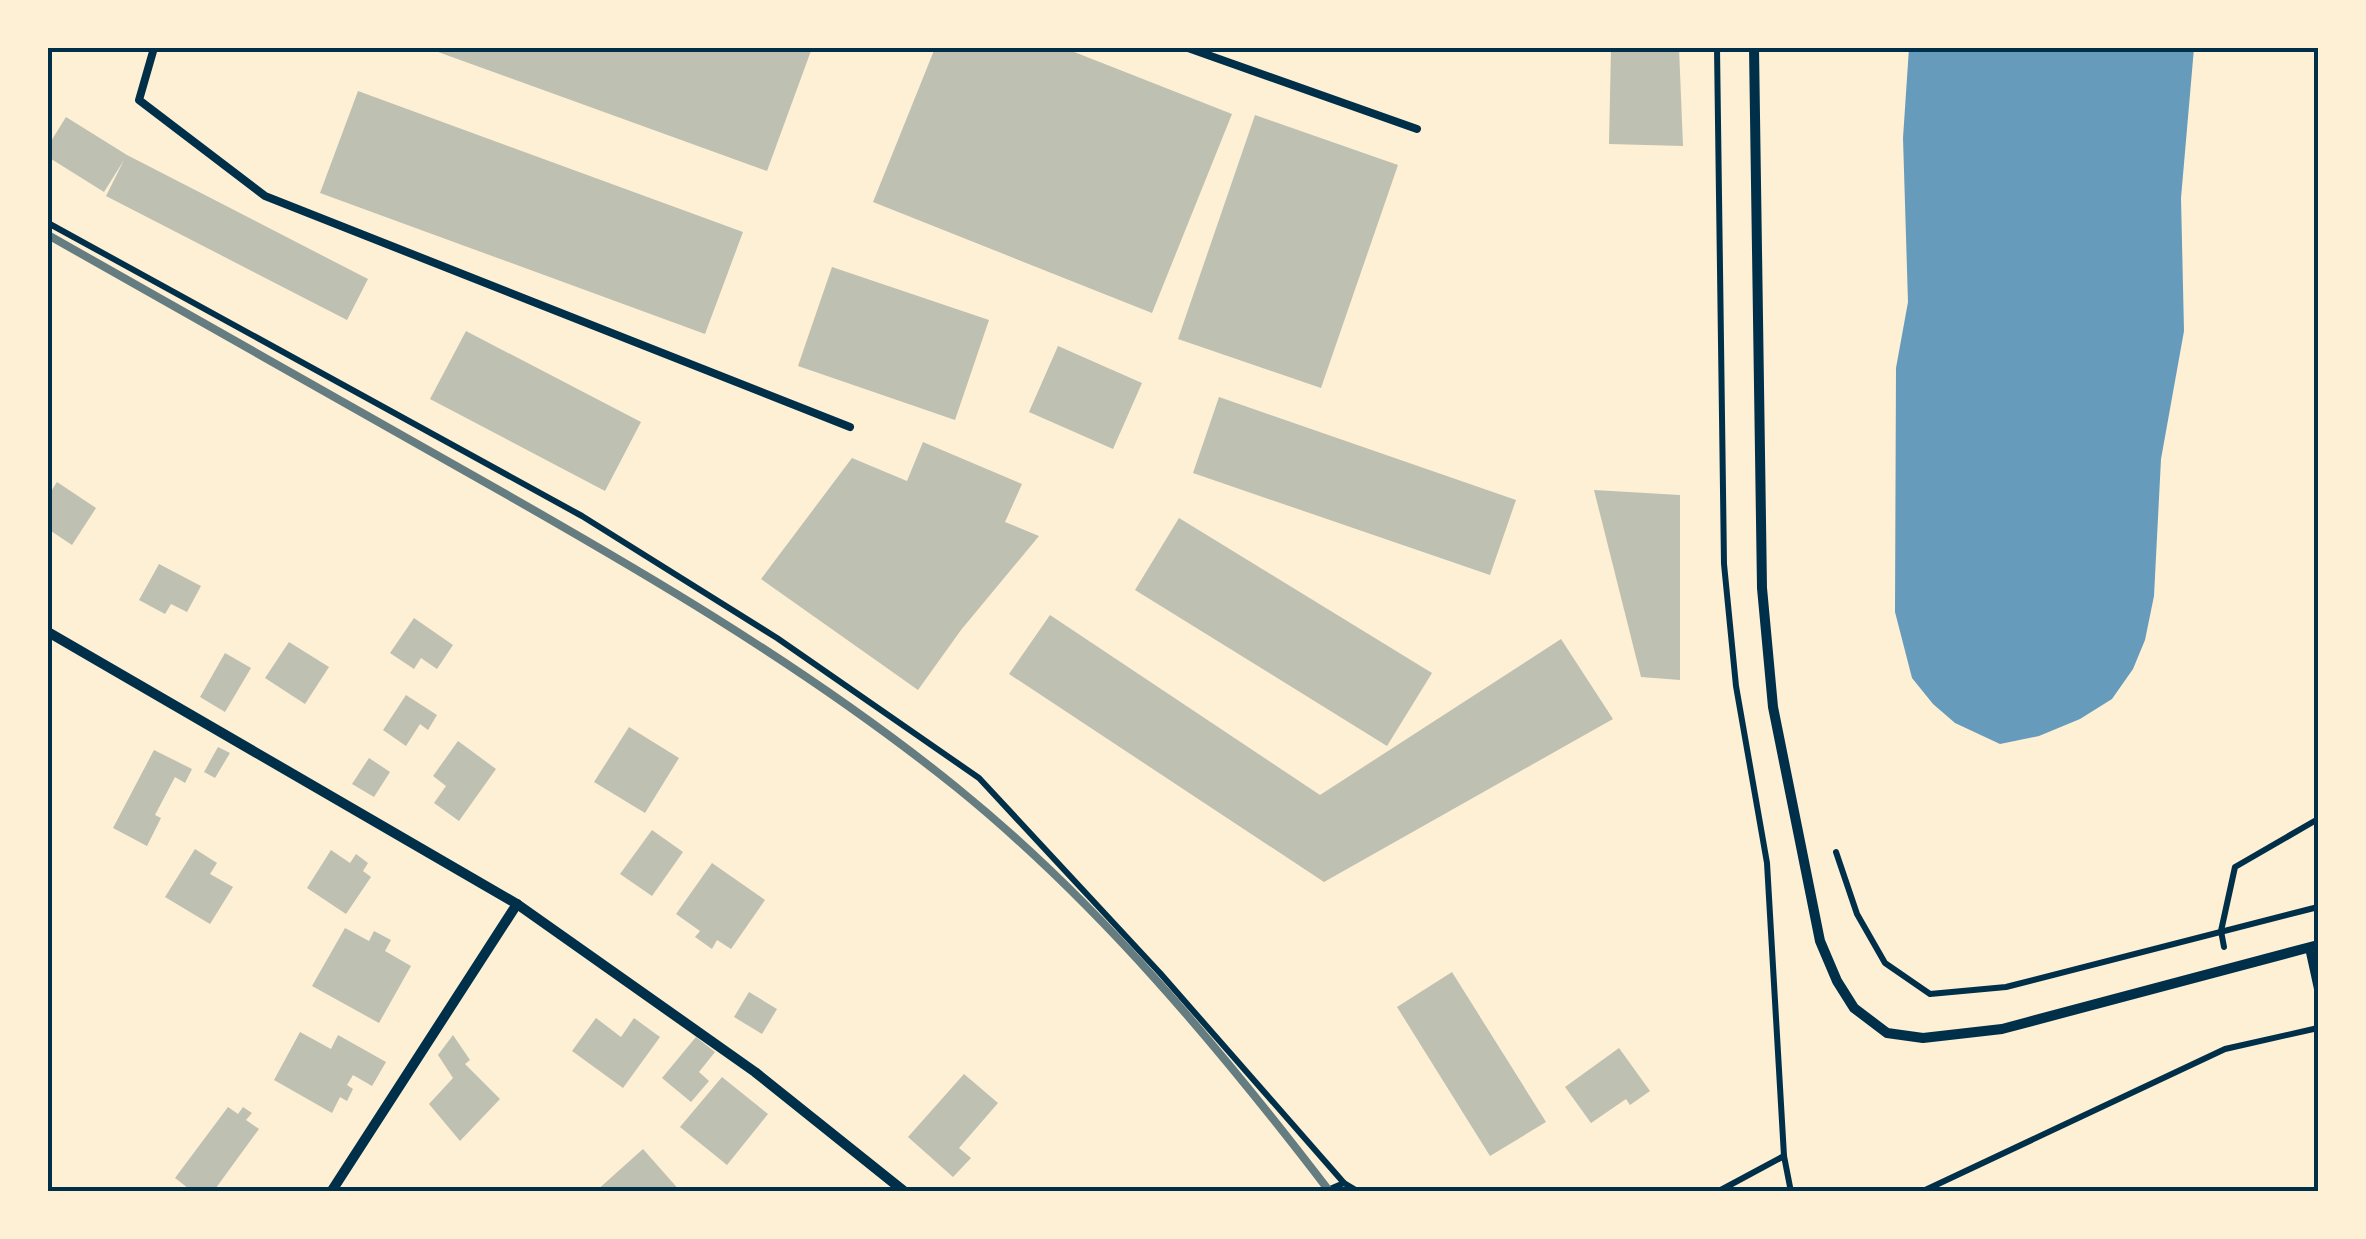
<svg xmlns="http://www.w3.org/2000/svg" width="2366" height="1239" viewBox="0 0 2366 1239" font-family="'Source Sans 3',sans-serif">
<style>
.water{fill:#669bbc}
.building{fill:#bec0b2}
.lines{fill:none;stroke-linecap:round;stroke-linejoin:round}
.path{stroke:#003049;stroke-width:6}
.service{stroke:#003049;stroke-width:8}
.minor{stroke:#003049;stroke-width:10}
.rail{stroke:#657d81;stroke-width:8}
.neatline{fill:none;stroke:#003049;stroke-width:4}
</style>
<rect width="100%" height="100%" fill="#fdf0d5"/>
<path class="water" d="M1909,48H2194L2181,198L2184,331L2161,459L2154,596L2145,640L2133,669L2112,699L2080,719L2039,736L2000,744L1955,723L1933,704L1912,678L1895,612L1896,368L1908,302L1903,138Z"/>
<g class="building">
<path d="M427,48H812L767,171Z"/>
<path d="M935,48H1064L1232,114L1152,313L873,202Z"/>
<path d="M1611,48H1679L1683,146L1609,144Z"/>
<path d="M358,91L743,232L705,334L320,193Z"/>
<path d="M1255,115L1398,165L1321,388L1178,339Z"/>
<path d="M66,117L127,155L368,279L347,320L106,196L124,160L104,192L48,157V146Z"/>
<path d="M832,267L989,320L955,420L798,366Z"/>
<path d="M466,331L641,422L605,491L430,399Z"/>
<path d="M1058,346L1142,383L1113,449L1029,412Z"/>
<path d="M1219,397L1516,500L1490,575L1193,473Z"/>
<path d="M923,442L1022,484L1005,522L1039,536L961,630L918,690L761,579L852,458L907,481Z"/>
<path d="M57,482L96,508L72,545L48,529V496Z"/>
<path d="M1594,490L1680,495V680L1641,677Z"/>
<path d="M1179,518L1432,673L1387,746L1135,590Z"/>
<path d="M159,564L201,586L187,612L171,604L165,614L139,600Z"/>
<path d="M1050,615L1320,795L1561,639L1613,719L1324,882L1009,674Z"/>
<path d="M414,618L453,645L437,669L421,658L414,669L390,653Z"/>
<path d="M289,642L329,667L305,704L265,678Z"/>
<path d="M225,653L251,668L225,712L200,697Z"/>
<path d="M406,695L437,715L428,730L420,724L406,746L383,730Z"/>
<path d="M629,727L679,758L645,813L594,782Z"/>
<path d="M458,741L496,769L459,821L434,803L446,786L433,776Z"/>
<path d="M218,747L230,753L215,778L204,772Z"/>
<path d="M154,750L192,769L185,783L175,777L155,815L161,818L147,846L113,828Z"/>
<path d="M369,758L390,772L374,797L352,784Z"/>
<path d="M652,830L683,852L652,896L620,874Z"/>
<path d="M195,849L217,863L210,874L233,887L210,924L165,897Z"/>
<path d="M331,850L350,863L356,854L368,863L363,871L371,877L346,914L307,888Z"/>
<path d="M712,863L765,900L731,949L717,940L712,949L695,937L700,931L676,914Z"/>
<path d="M345,928L369,941L374,931L391,940L385,951L411,966L379,1023L312,986Z"/>
<path d="M1452,972L1546,1122L1490,1156L1397,1007Z"/>
<path d="M749,992L777,1009L762,1034L734,1017Z"/>
<path d="M596,1018L621,1037L634,1018L660,1037L623,1088L572,1051Z"/>
<path d="M300,1032L331,1049L338,1035L386,1062L372,1086L353,1075L347,1085L353,1089L347,1101L340,1097L332,1113L274,1080Z"/>
<path d="M453,1035L470,1060L465,1064L500,1099L460,1141L429,1104L453,1078L438,1055Z"/>
<path d="M696,1037L715,1052L699,1072L709,1081L691,1102L662,1078Z"/>
<path d="M1619,1048L1650,1091L1630,1105L1626,1099L1591,1123L1565,1087Z"/>
<path d="M964,1074L998,1103L959,1148L971,1158L953,1177L908,1137Z"/>
<path d="M722,1077L768,1114L727,1165L680,1127Z"/>
<path d="M228,1107L238,1114L243,1107L252,1113L246,1120L259,1129L213,1192H193L175,1178Z"/>
<path d="M643,1149L681,1192H595Z"/>
</g>
<g class="lines">
<g class="path">
<path d="M1717,48L1724,564L1736,686L1767,863L1784,1156L1791,1192"/>
<path d="M48,223L582,516L777,638L979,778L1160,973L1344,1183L1359,1192"/>
<path d="M1836,852L1857,914L1885,963L1930,994L2006,987L2318,907"/>
<path d="M2224,947L2221,931L2235,867L2318,819"/>
<path d="M1323,1192L1344,1183"/>
<path d="M1717,1192L1784,1156"/>
<path d="M1921,1192L2225,1049L2318,1028"/>
</g>
<g class="service">
<path d="M154,48L139,100L265,196L850,427"/>
<path d="M1188,48L1417,129"/>
<path d="M2309,948L2318,989"/>
</g>
<g class="minor">
<path d="M1754,48L1762,588L1773,707L1820,941L1837,981L1854,1008L1887,1033L1923,1038L2002,1029L2318,945"/>
<path d="M48,632L517,904L755,1072L905,1192"/>
<path d="M331,1192L517,904"/>
</g>
<path class="rail" d="M48,235C184,313 321,390 458,467C630,564 802,663 956,787C1098,902 1219,1047 1330,1192"/>
</g>
<rect width="2366" height="1239" fill="none" stroke="#fdf0d5" stroke-width="100"/>
<rect x="50" y="50" width="2266" height="1139" class="neatline"/>
</svg>
